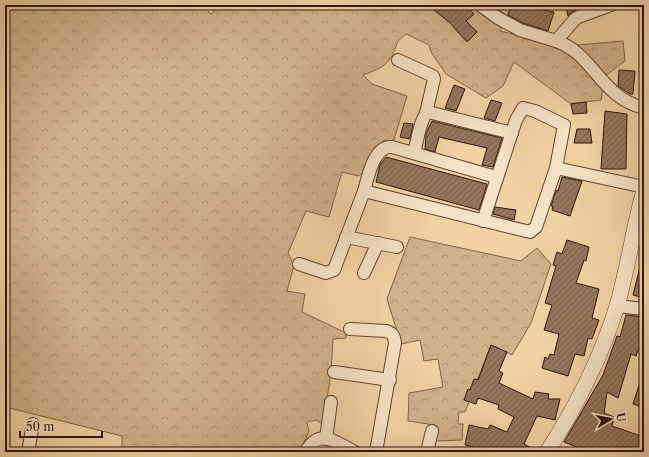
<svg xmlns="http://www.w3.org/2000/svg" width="649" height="457" viewBox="0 0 649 457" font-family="'Libre Caslon Text',serif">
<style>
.forest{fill:url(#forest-crowns);stroke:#80644a}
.building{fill:url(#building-hatch);stroke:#2f150a}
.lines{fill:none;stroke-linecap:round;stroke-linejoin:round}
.minor-casing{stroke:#604431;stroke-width:14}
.tertiary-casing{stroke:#604431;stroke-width:16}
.minor{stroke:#f6e2c4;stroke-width:12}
.tertiary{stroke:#f6e2c4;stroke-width:15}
</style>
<defs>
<pattern id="forest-crowns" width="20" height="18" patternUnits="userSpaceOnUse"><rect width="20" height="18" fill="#d0b28b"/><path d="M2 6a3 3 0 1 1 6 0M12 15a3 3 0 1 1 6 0" fill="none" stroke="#b39877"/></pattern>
<pattern id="building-hatch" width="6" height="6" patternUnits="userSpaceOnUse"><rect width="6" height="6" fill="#94775b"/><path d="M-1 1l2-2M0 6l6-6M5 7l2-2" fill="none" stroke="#796049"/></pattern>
</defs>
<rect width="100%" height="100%" fill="#f1d2a5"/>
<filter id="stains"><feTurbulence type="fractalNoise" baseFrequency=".005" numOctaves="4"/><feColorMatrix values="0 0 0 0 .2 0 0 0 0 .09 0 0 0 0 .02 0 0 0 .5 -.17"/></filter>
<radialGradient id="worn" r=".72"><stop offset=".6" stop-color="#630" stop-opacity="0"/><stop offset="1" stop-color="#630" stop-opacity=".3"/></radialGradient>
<g class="forest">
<path d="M5,5H204L211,14L220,5H513L500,31L549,43L578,45L623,41L625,61L605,76L601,100L571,104L514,62L503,86L486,98L446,74L431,52L429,45L406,34C392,44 398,49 390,59C384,68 373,71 363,75L372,84L407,96L393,143L384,140L367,171L358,176L342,172L329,217L306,211L288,253L294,265L287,291L305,294L302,312L346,333V338L333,339L331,373L323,424L316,420L307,422L309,431L300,452H122V436L5,407Z"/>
<path d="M410,237L521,261L537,248L551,264L531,323L512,355L491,345L465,412H459L458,424H463L462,440L436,441L435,425L408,421L409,393L443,387L438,359L424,361L420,340L401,344L387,299Z"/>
</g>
<g class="building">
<path d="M428,5H463L465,8L467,6L474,14L466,21L477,32L467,42L449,22Z"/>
<path d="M511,5H529V7L554,12L548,31L523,23L508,15Z"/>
<path d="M575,5H583L584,7L573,11L568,16L566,7Z"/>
<path d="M619,70L635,71L633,94H630L618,86Z"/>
<path d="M454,85L465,89L456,111L445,108Z"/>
<path d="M491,100L502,103L495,121L484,118Z"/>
<path d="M586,102L587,113L573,114L571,104Z"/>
<path d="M605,111L627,114L626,169H601Z"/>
<path d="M432,121L502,138L493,167L482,165L487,148L439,137L435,152L425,149L426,133Z"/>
<path d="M404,123L413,124L410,139L400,137Z"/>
<path d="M577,129H590L592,143H574Z"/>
<path d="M386,157L487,184L479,210L376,182L380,165Z"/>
<path d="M562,177L582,181L570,216L552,210L553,206H551L556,190L558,191Z"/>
<path d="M495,207L516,210L514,220L493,214Z"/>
<path d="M567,240L589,247L586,261L584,260L576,283L599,289L592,318L599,320L592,339L588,338L584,356L575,354L568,376L542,368L545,357L548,359L550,354L554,355L559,334L544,330L552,305L545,303L556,266L553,265L557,252L562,254Z"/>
<path d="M641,263L644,264V298L633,295Z"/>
<path d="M626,315L644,317L640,335L644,336V346L640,345L636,356L631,354L618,398L607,392L604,413L614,417L612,426L641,436L639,451L615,447L614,452H600L590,449L589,452L564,442L603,375L617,336L620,337Z"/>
<path d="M491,345L507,352L499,371L503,373L499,383L533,399L535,392L549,394L548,399H560L555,420L537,416L524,444L538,452H488L470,448V446L465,445L469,425L488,429L490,425L507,432L514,417L498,409L499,405L478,398L476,404L464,400L468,389L470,390L474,379L478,380Z"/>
<path d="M642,376L644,377V408L633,404Z"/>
</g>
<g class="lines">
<g class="minor-casing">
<g id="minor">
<path d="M480,5L498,18L520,30L556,41L576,18L611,5"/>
<path d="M556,41C593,53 601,98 644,108"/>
<path d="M398,60L433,76L434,79L426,113"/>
<path d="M414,153C417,143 420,118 428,112L512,133"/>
<path d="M364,191C368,177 374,145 392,147L496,177"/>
<path d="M483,221L516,120L523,108L535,111L564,125L556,168"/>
<path d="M346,237L397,247"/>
<path d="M299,264L326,273L334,270L364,191L530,232L536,227L556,168L644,187"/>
<path d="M364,273L378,243"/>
<path d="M617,306L644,309"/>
<path d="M350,329L386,331C393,333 394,336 395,343L376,452"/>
<path d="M334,372L390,380"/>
<path d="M326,439L331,402"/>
<path d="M28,452L33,424"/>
<path d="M306,452C319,427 335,442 355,452"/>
<path d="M427,452L432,431"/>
</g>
</g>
<g class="tertiary-casing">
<path id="tertiary" d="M547,452C576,407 601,358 617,306C628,268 633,229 644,190"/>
</g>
<use href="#minor" class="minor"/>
<use href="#tertiary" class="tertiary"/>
</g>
<rect width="649" height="457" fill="none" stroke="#f1d2a5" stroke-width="20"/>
<rect x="6" y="6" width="637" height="445" fill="none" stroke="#2f150a" stroke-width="2"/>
<rect x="10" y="10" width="629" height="437" fill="none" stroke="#2f150a"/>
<g transform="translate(611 419) rotate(80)" stroke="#f6e2c4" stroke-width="3" paint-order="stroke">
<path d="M0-3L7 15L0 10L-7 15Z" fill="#2f150a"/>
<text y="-6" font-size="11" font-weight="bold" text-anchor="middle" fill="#2f150a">U</text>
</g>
<path d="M20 431v6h82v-6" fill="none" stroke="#2f150a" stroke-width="2"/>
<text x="26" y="431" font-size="12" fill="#2f150a" stroke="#f6e2c4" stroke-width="3" paint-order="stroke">50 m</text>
<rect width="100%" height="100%" filter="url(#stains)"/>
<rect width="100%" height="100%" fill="url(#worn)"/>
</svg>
